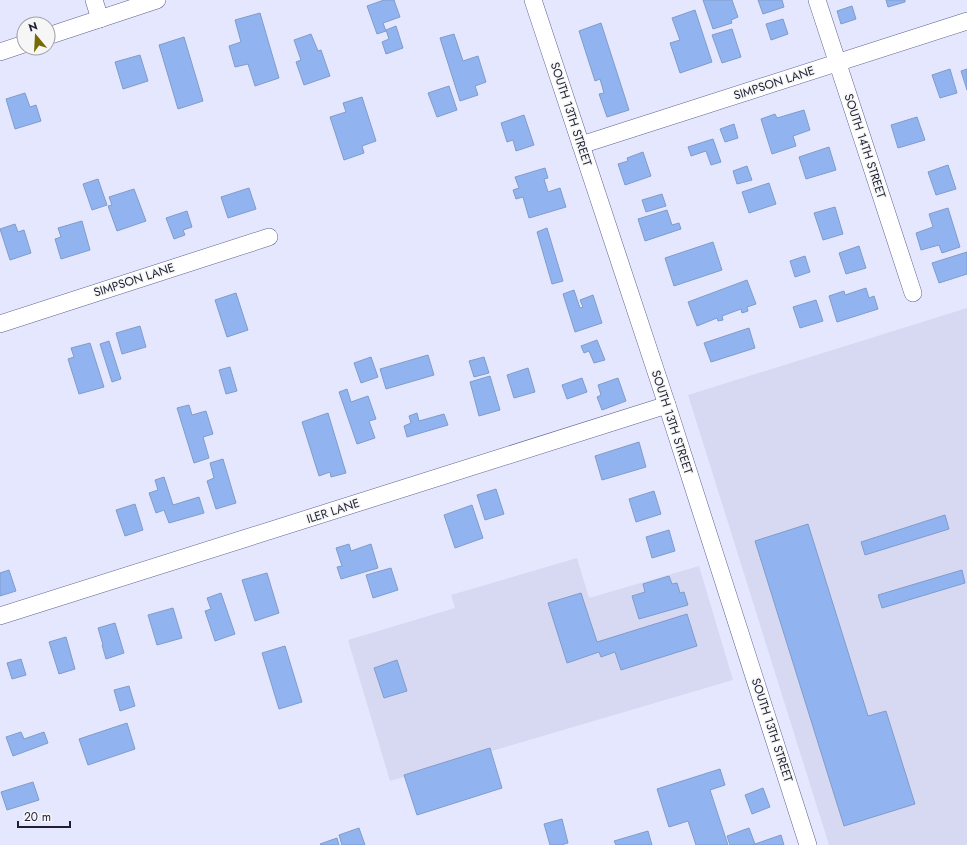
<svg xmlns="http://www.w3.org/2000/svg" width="967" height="845" viewBox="0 0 967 845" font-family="Jost,sans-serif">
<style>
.built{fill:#d7d9f3}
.building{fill:#91b4f0;stroke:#809ccb}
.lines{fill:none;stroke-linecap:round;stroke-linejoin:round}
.minor-casing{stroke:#5f6192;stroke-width:18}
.minor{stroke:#fff;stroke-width:17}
.labels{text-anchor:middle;stroke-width:3;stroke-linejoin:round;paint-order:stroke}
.street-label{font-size:12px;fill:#1f2034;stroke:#f6f6f6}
</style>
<rect width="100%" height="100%" fill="#e5e7fe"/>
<g class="built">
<path d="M967,308V844L964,845H829L688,395Z"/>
<path d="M577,558L589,598L699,566L733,680L390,781L348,640L455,608L451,595Z"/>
</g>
<g class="building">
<path d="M384,0H394L400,17L383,23L386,31L377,34L367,6Z"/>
<path d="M703,0H732L738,17L731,20L732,23L713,29Z"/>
<path d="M758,0H782L784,7L763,14Z"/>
<path d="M886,0H905V2L888,7Z"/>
<path d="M852,6L856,19L841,24L837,11Z"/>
<path d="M695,10L712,62L680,73L670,43L680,40L672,18Z"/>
<path d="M260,13L279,78L255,86L248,64L235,67L229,46L241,42L235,20Z"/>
<path d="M783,19L788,34L771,40L766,24Z"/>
<path d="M601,23L629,110L607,117L599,94L604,93L600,79L595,81L579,31Z"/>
<path d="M396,26L403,48L386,54L382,42L389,39L386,30Z"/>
<path d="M732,29L741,57L722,63L712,35Z"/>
<path d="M311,34L318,51L321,50L330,76L304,85L296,62L301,60L294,40Z"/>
<path d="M454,34L463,61L478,56L486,82L475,86L478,95L460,101L440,38Z"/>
<path d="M184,37L203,101L178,109L159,45Z"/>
<path d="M140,55L148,81L123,89L115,62Z"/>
<path d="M950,69L957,93L940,98L932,75Z"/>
<path d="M967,69V90L961,71Z"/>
<path d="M449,86L457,110L437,117L428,93Z"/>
<path d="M25,93L30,107L36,105L41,121L15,129L6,99Z"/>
<path d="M362,97L376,141L362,146L364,153L344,160L330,117L346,112L343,103Z"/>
<path d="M804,110L810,130L793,136L796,146L772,154L761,119L775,114L777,118Z"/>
<path d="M524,115L534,145L516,151L513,140L507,142L501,123Z"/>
<path d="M917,117L925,140L898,148L891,125Z"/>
<path d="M734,124L738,138L725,142L720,129Z"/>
<path d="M713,139L721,162L711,165L706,151L691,156L688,147Z"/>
<path d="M829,147L836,170L806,179L799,157Z"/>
<path d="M643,152L651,176L625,185L618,164L628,161L627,158Z"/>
<path d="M948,165L956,189L936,195L928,172Z"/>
<path d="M747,166L752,180L737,184L733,171Z"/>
<path d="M545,168L548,178L544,179L548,192L560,188L566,207L529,218L523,197L516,199L513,190L519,188L515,177Z"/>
<path d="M98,179L107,205L92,210L83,184Z"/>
<path d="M769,183L776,204L749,213L742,192Z"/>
<path d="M249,188L256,209L228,218L221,197Z"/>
<path d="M134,189L146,221L117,231L108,206L112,205L109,197Z"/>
<path d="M662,194L666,206L646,212L642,200Z"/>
<path d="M835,207L843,234L823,240L814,213Z"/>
<path d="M948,208L960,247L942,253L939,245L921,250L916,233L933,227L929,214Z"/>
<path d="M667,210L672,225L679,223L681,229L645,241L638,219Z"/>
<path d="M187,211L192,227L183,230L185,235L174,239L166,218Z"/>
<path d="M82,221L90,250L61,259L55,239L61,237L58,228Z"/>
<path d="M15,224L18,232L24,230L31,253L10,260L0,229Z"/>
<path d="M547,228L563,281L552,284L537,232Z"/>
<path d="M713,242L722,270L674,286L665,258Z"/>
<path d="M859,246L866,268L846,274L839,253Z"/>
<path d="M967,252V274L939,283L932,263Z"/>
<path d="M805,256L810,272L795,277L790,261Z"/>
<path d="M747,280L756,304L747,307L748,311L742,313L741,309L722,316L723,320L718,321L717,318L697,326L688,302Z"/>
<path d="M866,288L869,298L874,296L878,309L837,322L829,296L844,291L845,295Z"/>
<path d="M574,290L580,308L583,307L580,300L593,295L602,323L575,332L563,294Z"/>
<path d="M236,293L248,330L227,337L215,300Z"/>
<path d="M816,300L823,321L800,328L793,307Z"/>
<path d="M140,326L146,347L122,354L116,333Z"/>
<path d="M749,328L755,348L711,362L704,343Z"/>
<path d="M597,340L605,360L594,363L589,351L584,353L581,346Z"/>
<path d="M109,341L121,379L112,382L100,344Z"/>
<path d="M90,343L104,387L79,394L68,359L74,357L71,348Z"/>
<path d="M428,355L434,375L386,389L380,369Z"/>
<path d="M371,357L378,377L361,383L354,363Z"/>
<path d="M484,357L489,373L474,377L469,361Z"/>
<path d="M230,367L237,391L226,394L219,370Z"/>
<path d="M528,368L535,392L514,398L507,375Z"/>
<path d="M490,376L500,410L479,416L470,382Z"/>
<path d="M582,378L587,392L567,399L562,385Z"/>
<path d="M618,378L626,401L602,410L597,397L601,395L598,385Z"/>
<path d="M347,389L351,402L368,396L376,419L369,421L375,438L357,444L339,392Z"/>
<path d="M189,405L192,415L206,411L213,434L203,437L209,458L194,463L177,408Z"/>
<path d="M328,413L346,473L331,477L330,472L319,476L302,422Z"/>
<path d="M417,413L419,421L444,414L448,425L407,437L404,426L411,423L409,416Z"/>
<path d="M639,442L646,467L602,480L595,456Z"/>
<path d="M223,459L236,503L216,509L207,481L214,478L210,463Z"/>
<path d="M164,477L173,505L199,497L204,513L169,523L164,510L156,513L149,493L158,490L155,480Z"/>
<path d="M496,489L504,514L485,520L477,495Z"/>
<path d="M654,491L661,514L636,522L629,499Z"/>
<path d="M135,504L143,530L125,536L116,510Z"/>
<path d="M472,505L483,538L455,548L444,515Z"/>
<path d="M945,515L949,529L865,555L861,542Z"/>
<path d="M808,524L868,716L886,711L915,804L844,826L755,541Z"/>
<path d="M669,530L675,551L652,558L646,537Z"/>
<path d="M349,544L351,551L371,544L378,568L341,579L337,567L342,566L336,548Z"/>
<path d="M391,568L398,590L373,598L366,575Z"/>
<path d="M9,570L16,591L0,596V573Z"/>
<path d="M962,570L965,583L882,608L878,595Z"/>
<path d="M267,573L279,613L255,621L242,580Z"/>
<path d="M669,576L672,584L677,583L680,593L684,592L688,605L639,619L632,596L645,592L643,584Z"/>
<path d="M221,593L235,634L215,641L205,611L211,609L207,598Z"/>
<path d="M581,593L597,642L687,614L697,646L621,670L615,652L601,657L599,652L567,663L548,603Z"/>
<path d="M173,608L182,638L157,645L148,615Z"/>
<path d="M115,623L124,653L106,659L102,645H103L98,628Z"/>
<path d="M66,637L75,669L59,674L49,642Z"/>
<path d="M285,646L302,702L279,709L262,653Z"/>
<path d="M21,659L26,675L12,679L7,663Z"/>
<path d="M397,660L407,691L384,698L374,668Z"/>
<path d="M129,686L135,706L120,711L114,690Z"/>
<path d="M127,723L135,749L88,765L79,739Z"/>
<path d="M21,732L24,739L44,732L48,743L13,756L6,737Z"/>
<path d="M490,748L502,788L417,815L404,775Z"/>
<path d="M720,769L725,785L710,790L728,845H696L688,821L669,827L657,789Z"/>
<path d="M33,782L39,800L7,810L1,792Z"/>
<path d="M763,788L770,807L752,814L745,795Z"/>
<path d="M562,819L568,843L561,845H550L544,824Z"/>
<path d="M359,828L365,845H342L339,835Z"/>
<path d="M749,828L755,844L752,845H730L727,836Z"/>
<path d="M648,831L652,845H616L614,841Z"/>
<path d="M781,835L784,845H755V844Z"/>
<path d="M337,838L339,845H321L320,844Z"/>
</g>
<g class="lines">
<g class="minor-casing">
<g id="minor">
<path d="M94,0L100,19"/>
<path d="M533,0L667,405L808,845"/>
<path d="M817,0L913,293"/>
<path d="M48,36L157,0"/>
<path d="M0,52L24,44"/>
<path d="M581,145L967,21"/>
<path d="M0,324L269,237"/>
<path d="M0,616L667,405"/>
</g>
</g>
<use href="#minor" class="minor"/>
</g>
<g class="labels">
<g class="street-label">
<text transform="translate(774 83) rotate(-18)" y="4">SIMPSON LANE</text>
<text transform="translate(571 114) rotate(72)" y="4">SOUTH 13TH STREET</text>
<text transform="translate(865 146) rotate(72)" y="4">SOUTH 14TH STREET</text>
<text transform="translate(134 280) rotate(-18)" y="4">SIMPSON LANE</text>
<text transform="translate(672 422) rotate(72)" y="4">SOUTH 13TH STREET</text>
<text transform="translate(333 511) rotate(-18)" y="4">ILER LANE</text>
<text transform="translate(772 730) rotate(72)" y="4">SOUTH 13TH STREET</text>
</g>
</g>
<g transform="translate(36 36) rotate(342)"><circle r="19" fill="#f6f6f6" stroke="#a0a0a8"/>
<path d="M0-3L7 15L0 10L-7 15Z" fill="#766a01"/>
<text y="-6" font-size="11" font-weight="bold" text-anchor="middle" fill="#1f2034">N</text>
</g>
<path d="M18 821v6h52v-6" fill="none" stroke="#1f2034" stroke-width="2"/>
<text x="24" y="821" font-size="12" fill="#1f2034" stroke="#f6f6f6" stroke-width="3" paint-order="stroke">20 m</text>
</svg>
